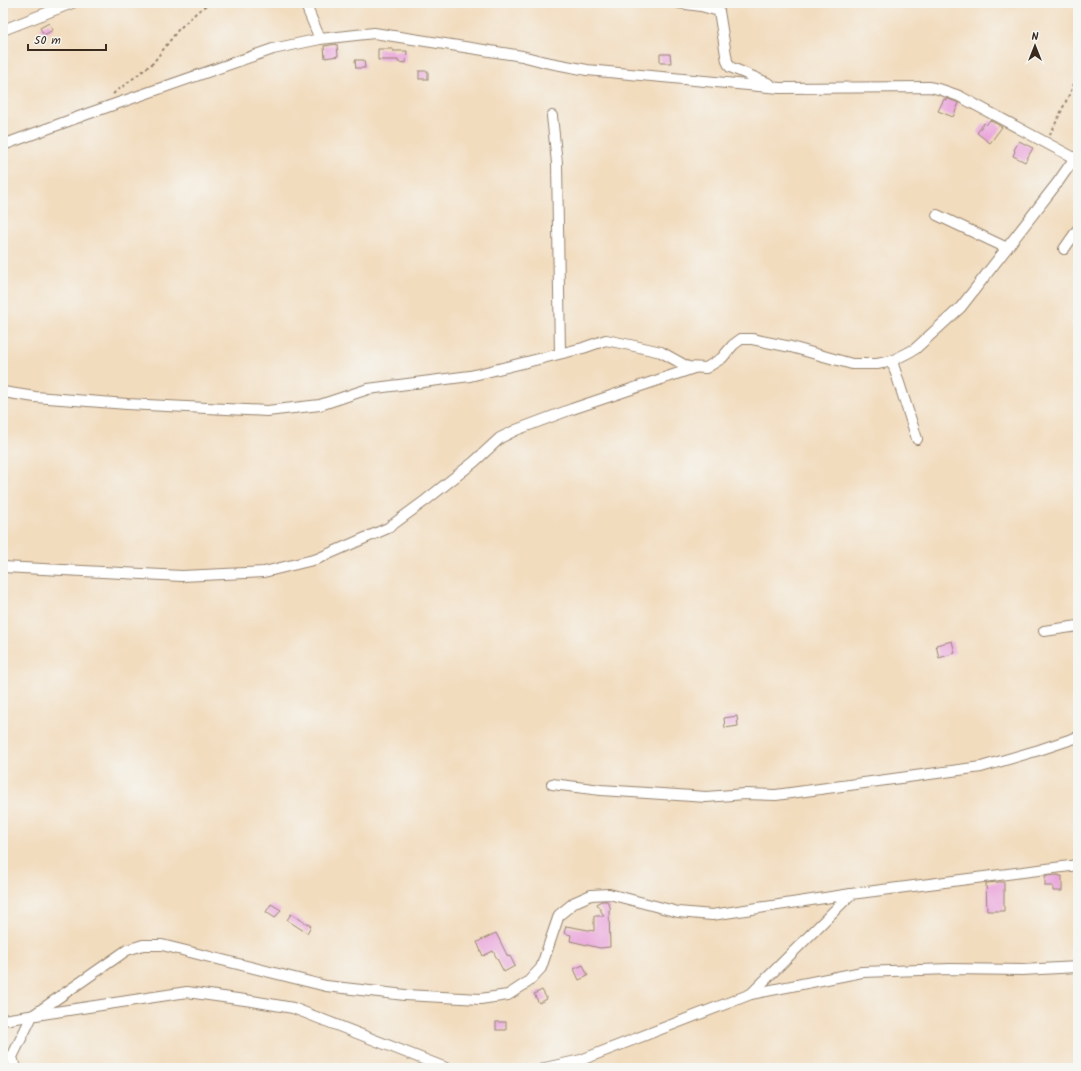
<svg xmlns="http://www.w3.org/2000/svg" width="1081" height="1071" viewBox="0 0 1081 1071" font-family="Kalam,sans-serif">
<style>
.building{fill:#eaa7dc}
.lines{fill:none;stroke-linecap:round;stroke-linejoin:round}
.street-casing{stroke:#96836e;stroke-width:12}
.path{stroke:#96836e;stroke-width:2;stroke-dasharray:3 3;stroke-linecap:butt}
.street{stroke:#fff;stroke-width:10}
</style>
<rect width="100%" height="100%" fill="#f6f6f2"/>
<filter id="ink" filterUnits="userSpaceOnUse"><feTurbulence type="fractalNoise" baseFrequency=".025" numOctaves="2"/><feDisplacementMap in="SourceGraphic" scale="8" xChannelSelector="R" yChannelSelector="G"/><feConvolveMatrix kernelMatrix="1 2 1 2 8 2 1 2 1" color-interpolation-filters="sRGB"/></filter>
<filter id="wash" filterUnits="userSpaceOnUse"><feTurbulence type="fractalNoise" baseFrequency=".012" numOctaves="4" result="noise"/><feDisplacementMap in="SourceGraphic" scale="16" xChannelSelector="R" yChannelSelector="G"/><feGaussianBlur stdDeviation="0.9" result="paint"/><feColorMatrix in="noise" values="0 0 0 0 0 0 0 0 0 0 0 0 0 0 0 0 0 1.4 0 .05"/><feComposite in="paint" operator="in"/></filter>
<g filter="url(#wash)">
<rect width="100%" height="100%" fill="#f2dcbe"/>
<g id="blocks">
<g class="building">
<path d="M49,23L53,30L44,35L40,28Z"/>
<path d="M337,44L338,56L325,58L324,46Z"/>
<path d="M378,49H393V51H407L406,63L398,62V60H378Z"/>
<path d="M660,54H670L671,63H660Z"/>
<path d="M355,60H364L365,68H356Z"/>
<rect x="419" y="71" width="9" height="8"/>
<path d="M946,98L959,103L953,117L938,111L944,99L946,100Z"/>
<path d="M990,120L1002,127L990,143L977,133L984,123L986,125Z"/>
<path d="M1019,141L1033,148L1025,162L1013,156L1015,151L1014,150Z"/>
<path d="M952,641L955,653L939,658L936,645Z"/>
<path d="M737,716L738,726L725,728L724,718Z"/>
<path d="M1059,875V876H1062V891H1053V886H1045V876Z"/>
<path d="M999,882H1004V911H987L986,883Z"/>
<path d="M601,901H607L611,909L609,910L610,947L600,948L570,941L571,935L564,933L566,926L594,931V916H604L597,904Z"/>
<path d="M271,904L281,910L275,918L266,912Z"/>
<path d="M291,914L311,926L307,933L287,920Z"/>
<path d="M496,933L508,957L510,956L515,966L504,972L493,951L483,956L477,942Z"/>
<path d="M583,965L588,976L579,980L574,969Z"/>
<path d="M542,990L547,999L539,1003L534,994Z"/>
<rect x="496" y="1022" width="10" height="8"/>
</g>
</g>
</g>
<g filter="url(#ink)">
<use href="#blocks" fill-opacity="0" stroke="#96836e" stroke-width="1"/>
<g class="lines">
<g class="street-casing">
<g id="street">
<path d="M305,3L320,39"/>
<path d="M679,3L701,6L719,11L727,61L730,67L770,84"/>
<path d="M3,30L72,3"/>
<path d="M552,116L557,163L560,353"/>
<path d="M3,145L87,114L273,49L320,39L374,33L522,56L545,62L587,70L780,88L930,87L942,90L959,96L1078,160"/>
<path d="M937,215L1007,248"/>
<path d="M1064,249L1078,229"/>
<path d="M892,361L917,439"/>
<path d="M3,392L35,397L127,404L267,411L320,405L368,389L470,376L583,348L606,340L630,345L661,352L688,367L706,368L722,358L733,345L741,339H752L791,347L852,364H877L892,361L915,349L961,307L1058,182L1074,159"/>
<path d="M3,567L182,576L264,572L317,559L388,528L426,500L474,462L500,438L516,430L572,409L694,368"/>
<path d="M1044,631L1078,626"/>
<path d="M552,784L601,790L677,795L706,797L745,794L776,795L981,767L1039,750L1078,737"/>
<path d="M751,994L851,894"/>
<path d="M3,1020L187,992L252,1001L293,1008L446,1068"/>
<path d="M15,1068L12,1057L32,1016L127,950L143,945H162L326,986L405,995L480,999L508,995L528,982L541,968L559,915L575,902L591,895L609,894L678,912L712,915L851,894L1078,865"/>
<path d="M545,1068L581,1060L751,994L862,972L950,969L1022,970L1078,967"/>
</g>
</g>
<g class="path">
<path d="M113,94L153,63L178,30L196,13L209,3"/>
<path d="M1050,135L1078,76"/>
</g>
<use href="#street" class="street"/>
</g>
</g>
<rect width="1081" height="1071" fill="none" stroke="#f6f6f2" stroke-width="16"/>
<g transform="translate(1035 46)" stroke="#f6f6f2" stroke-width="3" paint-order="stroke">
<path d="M0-3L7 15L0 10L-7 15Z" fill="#3b2a1e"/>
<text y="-6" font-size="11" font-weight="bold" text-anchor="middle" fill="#3b2a1e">N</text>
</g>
<path d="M28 44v6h78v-6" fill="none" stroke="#3b2a1e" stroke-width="2"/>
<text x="34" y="44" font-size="12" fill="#3b2a1e" stroke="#f6f6f2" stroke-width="3" paint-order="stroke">50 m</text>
</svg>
